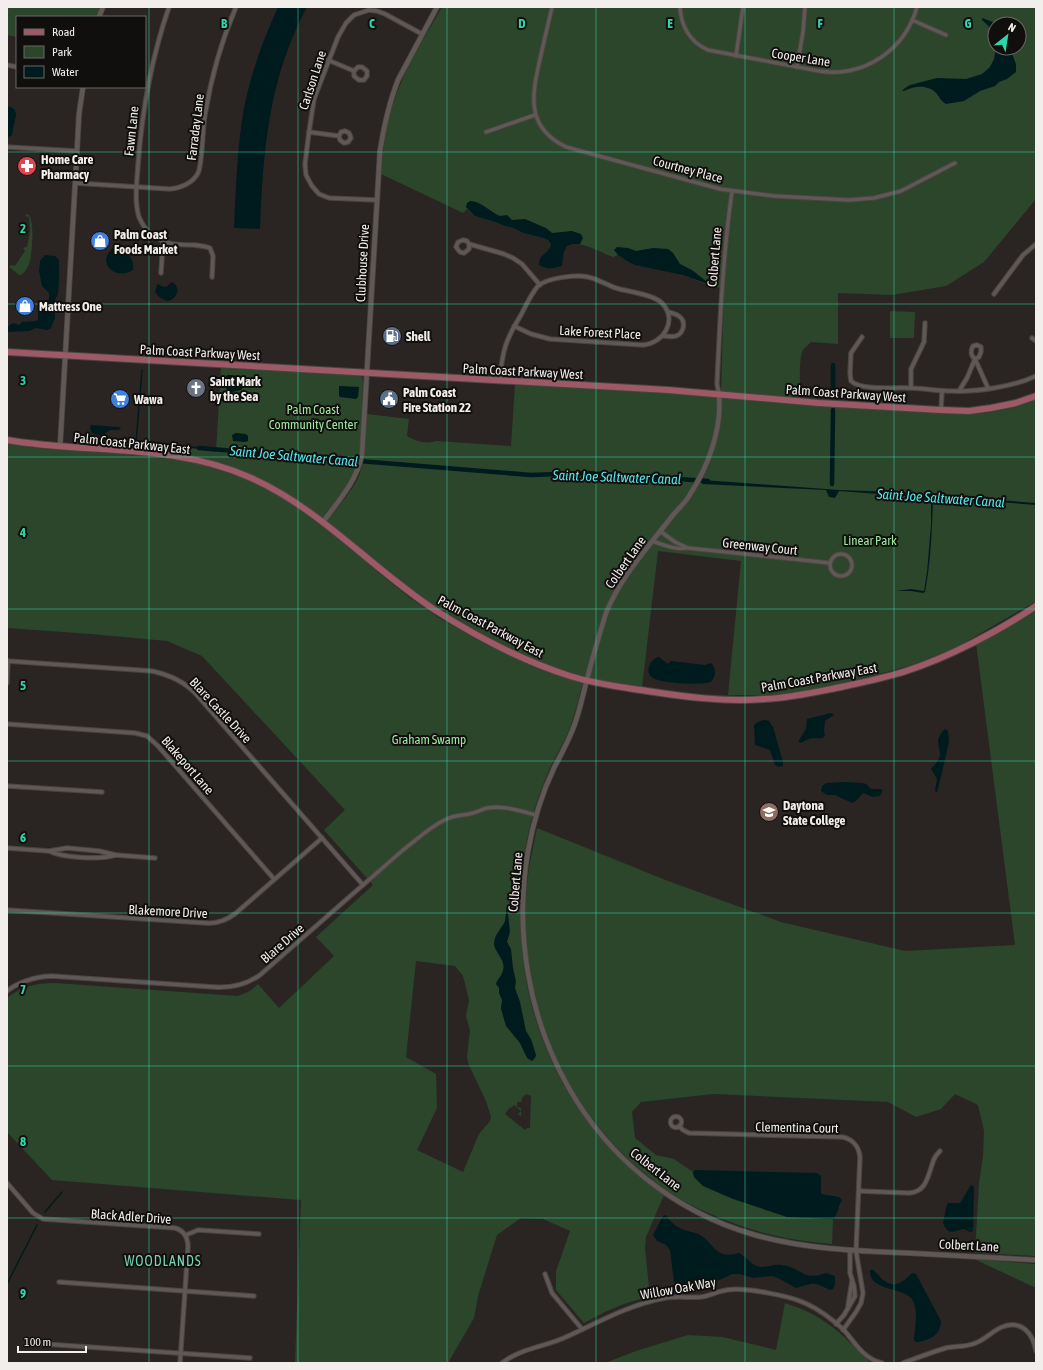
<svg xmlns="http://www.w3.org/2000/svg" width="1043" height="1370" viewBox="0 0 1043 1370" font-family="'Asap Condensed',sans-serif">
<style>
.green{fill:#2b462b;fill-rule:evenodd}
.water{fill:#001b1d}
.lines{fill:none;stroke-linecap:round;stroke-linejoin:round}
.stream{stroke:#001b1d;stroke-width:1.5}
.canal{stroke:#001b1d;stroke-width:4.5}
.minor-casing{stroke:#494441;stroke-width:5.5}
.tertiary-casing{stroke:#494441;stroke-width:6}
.primary-casing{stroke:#494441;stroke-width:8}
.minor{stroke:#5f5855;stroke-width:3.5}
.tertiary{stroke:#5f5855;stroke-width:4.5}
.primary{stroke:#9c5966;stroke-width:6}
.grid{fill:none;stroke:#30d4a9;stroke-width:1;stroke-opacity:0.55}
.labels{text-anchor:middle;stroke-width:4;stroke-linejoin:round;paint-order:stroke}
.street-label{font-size:13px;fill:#f2eeec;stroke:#110f0d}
.poi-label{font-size:13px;font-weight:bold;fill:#f2eeec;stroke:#110f0d;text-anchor:start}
.park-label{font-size:13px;fill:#9fe89f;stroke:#110f0d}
.water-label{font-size:14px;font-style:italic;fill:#55e7ee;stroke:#110f0d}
.neighbourhood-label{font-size:14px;letter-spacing:1px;fill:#77d4b5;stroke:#110f0d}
.grid-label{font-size:13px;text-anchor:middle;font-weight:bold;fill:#30d4a9;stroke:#110f0d;stroke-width:4;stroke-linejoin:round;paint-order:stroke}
</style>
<rect width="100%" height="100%" fill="#2a2522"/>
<g class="green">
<path d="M7,7H100L97,17H17V37L7,35Z"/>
<path d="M442,7H1036V199L984,262L946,286L892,295L838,293V344L811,342C808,345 803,349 802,352C799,359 800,389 800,398L721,393L724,288C709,287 697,280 683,275C660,268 638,269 618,255L613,257C599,252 580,239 567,246L564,252L562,266C554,267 547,270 539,265C538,254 549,254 551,244L548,240L543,238L523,233L513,228L505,226L495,222L475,216L467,209L463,213L381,174C383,149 386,124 394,101C405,68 425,37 442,7ZM995,24H1019V48H995Z"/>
<path d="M28,214C35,219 32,252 30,261C28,267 26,271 21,275H19L9,267L11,265L15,266L25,251L23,248L27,247L30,231L29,217L25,216L26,215Z"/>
<path d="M890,311L915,312L914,338H890Z"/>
<path d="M221,367L358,375L362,377L363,382C362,408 364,446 355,470C350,485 333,506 322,518L272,485L188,456L191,448L216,452Z"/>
<path d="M515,384L673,393L837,407L962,414L986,413L1003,410L1017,407L1036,400V601L957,647L914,664L883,673L830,686L787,694L765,695H728L741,561L658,551L642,688L605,682L559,670L529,659L494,641L452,616L420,596L326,522C337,508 354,490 360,473C366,457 365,432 367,414L409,419L407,436C417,442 426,444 437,441L511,446Z"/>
<path d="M7,444L44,449L111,453L187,461L226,471L249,480L269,490L321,523L380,574L410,598L439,618L489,646L532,666L564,678L583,682C578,701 574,719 566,737C560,750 552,762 547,775C539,794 532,815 528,835C523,855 522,875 521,895C516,993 547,1083 616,1154C631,1169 646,1183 664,1195L646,1237L645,1248L650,1297C624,1302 606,1311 584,1323L556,1290V1271L570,1231L543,1219L521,1218L497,1235L478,1296L474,1318L448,1363H295L301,1200L52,1180L7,1132V998C22,986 37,983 55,983L238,996L250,991L258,984L279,1008L334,956L316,937L373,885L324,830L345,810L202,656L167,641L91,634L7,628ZM416,961L455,966L463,976L469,1000L466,1016L470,1031L467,1056L468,1063L486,1101L491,1117L490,1121L479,1134L463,1172L417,1150L437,1108L436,1074L406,1057ZM526,1094L531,1096L530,1128H527L525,1130L505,1114L510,1107L511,1108L514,1105L521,1111L518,1114L521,1116V1108L517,1107V1102H521L522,1098Z"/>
<path d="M1036,609V1256L975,1253L979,1183L983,1156L984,1131L978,1105L955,1094L941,1109L916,1117L888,1102L713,1094L641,1102L632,1112L635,1138L656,1155L674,1159L693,1172L694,1177L787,1217L833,1219L832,1244C812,1242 792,1240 772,1235C736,1226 689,1208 659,1185C613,1150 575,1104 552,1050C538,1017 527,981 526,945C525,922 525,898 528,875C530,860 534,844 537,828L668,881L781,922L905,951L1015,945L976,643L1020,620Z"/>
<path d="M974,1259L1036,1264V1288Z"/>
<path d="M785,1303C799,1308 813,1313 825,1322C842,1333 856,1349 871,1363H605L636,1351L688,1335L723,1337L776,1350Z"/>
</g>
<g class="water">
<path d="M278,7H307C269,77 263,150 260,229L234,228C236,188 237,147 244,108C251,73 263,40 278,7Z"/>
<path d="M982,18L998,24H995V43C992,30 992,29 982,20Z"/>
<path d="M996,48H1010L1016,64V72L1007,79L999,82L995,86L980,91L964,101L946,104C941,101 940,98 937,94C928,84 914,86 904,91H902L905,88L910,85L937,78L966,79L982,74L990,67L994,59Z"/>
<path d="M7,106L11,107L15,110L16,115L12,135L7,138Z"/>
<path d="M470,201C481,201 490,212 500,216L507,215L512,220L525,219L546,228L552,233L572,231L581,234L583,238L580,244H573L567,246L564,252L562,266C554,268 547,270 539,265C538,254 549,254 551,244L548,240L543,238L523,233L513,228L505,226L495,222L475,216L466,207L467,203Z"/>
<path d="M617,247L628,248L636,251L653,248L668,249L673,253L680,264L692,270L706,281L716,286V287L683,275L635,265L627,261L618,255L614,250Z"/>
<path d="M113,248C125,246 135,259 133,270C116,281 95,263 113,248Z"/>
<path d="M45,255L55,256L59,260V278L58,294L55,300V318L51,328L47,330L36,328L29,331L7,332V327L13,323L19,325L22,322L36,321L38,320V305L44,300L47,301L49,299V293L42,286L39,271L40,261Z"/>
<path d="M172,282C182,287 177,300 167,301L159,297L155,292L157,285L158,284L161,286L166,287Z"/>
<path d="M227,375H231L243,377L245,380V385L241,390L232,392L228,391L226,388L225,378Z"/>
<path d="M339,386L359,387L358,397L356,399L340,397L339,396Z"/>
<path d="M91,425L119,427L121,428L119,430H110L101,436L92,433L90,428Z"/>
<path d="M236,433L246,434L248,436V441L245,442L233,441L232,435Z"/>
<path d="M703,480L839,490L897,492L1036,503V505L972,500L961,507L950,500L933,499C932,530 931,561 925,592L923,593L911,591H896L911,589L924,591L927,572L931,525V498L839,491L835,498L829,497L826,490L702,484Z"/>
<path d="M659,657L668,664L671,661L705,665L711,663C717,669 716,676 711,682C700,685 663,684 653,678C644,673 650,658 659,657Z"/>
<path d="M831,713L834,715L825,721L824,731L825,735L823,738C811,739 812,736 801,743L799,742V740L806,729L807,719Z"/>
<path d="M765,720L769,721L773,727L783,762V766L779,767L775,765L770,750L755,745L754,725L759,721Z"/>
<path d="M945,729L948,731L949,742L938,789L937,792H936L935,790L937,779L931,769C945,753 939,758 938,739L942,732Z"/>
<path d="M845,782L863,783L866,784L871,789H882V792L880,796L873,797L863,793L856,801L852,803L835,795H827L821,791L822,786L826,783Z"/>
<path d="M507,905L510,932L507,942L511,949L513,968L516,981L515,988L520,1002L526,1031L531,1039L536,1055L535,1058L532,1061L527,1058L520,1043L506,1026L501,1009L502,1000L499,993V988L496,984C497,979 502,976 503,970C506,960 495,953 494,944C494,935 502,928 505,921C506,916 506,910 507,905Z"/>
<path d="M695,1170L817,1173L821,1176V1194L839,1197L842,1200C838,1206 838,1214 833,1219L787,1217L733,1199L703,1186L694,1177L693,1172Z"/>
<path d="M971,1185L973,1186L974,1187L973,1231L970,1232L964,1229L952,1232L948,1231L945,1227L943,1223L947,1204L948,1203H960Z"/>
<path d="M666,1215C672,1225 680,1229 691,1232C694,1233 698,1233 700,1235C715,1244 715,1260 739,1253C746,1256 749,1263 757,1266C765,1269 773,1264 781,1265C802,1267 802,1282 826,1273L835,1276V1284L833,1289L830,1290C812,1281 814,1283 796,1288L778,1278L772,1276L753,1278L740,1274H732L720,1280L710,1279L701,1280L695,1284L686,1286L674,1282L670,1250L666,1245L657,1241L653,1235L663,1216Z"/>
<path d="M870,1270H873C877,1273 879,1276 882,1279C895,1290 903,1282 912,1273L916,1274L941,1321C941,1335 929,1341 916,1342L914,1340C915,1328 919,1310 912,1299C903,1287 868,1291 870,1270Z"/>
</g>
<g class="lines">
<g class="stream">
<path d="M142,370L136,442L171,445"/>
<path d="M180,446L199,448"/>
<path d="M45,1212L62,1192"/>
<path d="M7,1284L37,1225"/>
</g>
<g class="canal">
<path d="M833,397V365"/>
<path d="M199,448L531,475L587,473L708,481"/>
<path d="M832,484L833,410"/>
</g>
<g class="minor-casing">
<g id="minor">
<path d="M169,7C151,59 142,111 138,165C137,182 134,201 139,217C142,224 146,230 151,234C164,245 179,245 195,245C200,246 205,246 210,248L213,256L212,277"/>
<path d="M552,7C548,24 544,41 540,59C532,95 525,127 566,147L720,189L774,196L849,200L874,198L901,191L955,163"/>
<path d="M680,7C681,26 690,42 708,50L819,71C864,78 905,50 917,7"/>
<path d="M912,20L946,35"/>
<path d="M736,56L743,7"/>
<path d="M328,60L354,71L358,67H362L367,71V76L364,80H359L354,76V71"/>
<path d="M7,65L17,67"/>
<path d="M797,67L803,32L805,7"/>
<path d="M309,132L339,136L341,132L345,131L349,133L351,138L348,142L344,143L340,140L339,136"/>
<path d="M486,132L535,115"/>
<path d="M7,147L77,151"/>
<path d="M75,183L170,189C181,188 193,183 198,173C203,162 202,130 205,115C211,78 221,42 236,7"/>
<path d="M376,200L329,198L319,194L312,186L306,175L305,164L309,132L314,99L338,37L346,23L354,15L369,10L377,11L385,14L422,34"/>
<path d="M469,244V249L464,253L460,252L456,247L458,242L463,240L467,241L469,244L504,254L513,258L522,264L540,285"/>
<path d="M161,273L163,242"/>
<path d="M994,294L1023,255L1036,244"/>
<path d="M663,336C667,336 673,337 676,336C684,333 686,322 680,317C677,314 672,313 668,312"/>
<path d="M862,337L851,353L850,373L851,381C862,391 893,387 908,388C922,388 937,391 951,391C976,392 1013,387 1036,376"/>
<path d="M1032,338L1036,341"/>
<path d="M977,345L981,347V352L979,357L975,359C971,356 970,351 973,346Z"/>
<path d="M500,380C502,351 506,339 521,315C526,305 531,294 538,286C547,278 576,274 588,277C598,279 607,285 616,288C629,292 652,294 662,303C678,320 664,343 643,345L550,339L531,334L514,326"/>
<path d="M911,388V369L924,342L925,323"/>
<path d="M959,391L967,378L975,359L988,388"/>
<path d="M719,394L717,384C720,319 723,255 732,191"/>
<path d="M941,410L942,391"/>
<path d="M660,531L675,542L688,548L830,563"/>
<path d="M652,541C664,545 675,550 686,548"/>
<circle cx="841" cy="565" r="11"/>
<path d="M7,661L152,671C170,675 184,681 196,694L363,885"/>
<path d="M7,683L8,661"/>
<path d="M7,724L135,733L147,736L158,746L274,879"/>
<path d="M7,786L102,792"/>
<path d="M7,848L49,851L67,848L99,851L116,855C101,860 63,858 49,851"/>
<path d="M116,855L155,858"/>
<path d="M7,910L206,923C218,924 227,920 236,913L322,838"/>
<path d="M7,991C20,981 35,977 51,976L214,987C231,988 246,985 260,975L403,850C418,839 434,823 452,817C458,815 466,815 473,813C478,812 482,809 487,808C503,805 520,811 536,815"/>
<circle cx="676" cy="1122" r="5.5"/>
<path d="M679,1126L683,1130L689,1133L842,1137C853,1139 859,1147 860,1157L856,1251L863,1293L861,1303L856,1312L843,1330"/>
<path d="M7,1183L33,1213L43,1219L175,1228C185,1231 188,1238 188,1247L180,1363"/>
<path d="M859,1191L909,1193C927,1192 928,1175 933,1162C934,1158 937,1154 940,1151"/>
<path d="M186,1235L198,1230L259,1234"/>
<path d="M545,1274L552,1293L582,1329"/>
<path d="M59,1282L254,1296"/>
<path d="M848,1306L852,1281"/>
<path d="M836,1324L844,1315L855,1296L854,1286L850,1273V1250"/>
<path d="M30,1343L250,1358"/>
<path d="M502,1363C521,1348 545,1347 566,1337C599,1322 628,1305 665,1298C677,1296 689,1298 701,1297C710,1296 718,1291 727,1290C745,1287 791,1296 807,1304C820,1310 833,1320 844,1330C855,1343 864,1359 882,1363"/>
<path d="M903,1363C917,1358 932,1352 946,1348C955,1346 964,1347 973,1344C984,1341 992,1331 1002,1327C1022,1319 1033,1334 1036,1351"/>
</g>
</g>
<g class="tertiary-casing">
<g id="tertiary">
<path d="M99,17L103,7"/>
<path d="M719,395C722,430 708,467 689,496C685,503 678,509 673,515C649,546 621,576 606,613C600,633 594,652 589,672C583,692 580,713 572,731C567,744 560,756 554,768C541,795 533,823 528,851C500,1017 588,1187 755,1235C805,1249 857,1251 908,1253C951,1255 993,1258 1036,1260"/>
<path d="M60,447L77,151L79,114L83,87"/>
<path d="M323,522C339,500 357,481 362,454L380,151C384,126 389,103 398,80L437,7"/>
</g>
</g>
<g class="primary-casing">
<g id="primary">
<path d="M7,352L668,390L819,403L941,410L969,411L991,408L1016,403L1036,396"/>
<path d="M7,440C87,454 173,443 249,477C320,508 371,568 435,610C477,637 523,661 570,676C595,684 622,687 647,691C686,697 725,702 764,699C790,698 816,692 841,687C863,682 885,678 906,671C949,657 999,631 1036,606"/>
</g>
</g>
<use href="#minor" class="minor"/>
<use href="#tertiary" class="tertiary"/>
<use href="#primary" class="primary"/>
</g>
<path class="grid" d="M149,7V1363M298,7V1363M447,7V1363M596,7V1363M745,7V1363M894,7V1363M7,152H1036M7,304H1036M7,457H1036M7,609H1036M7,761H1036M7,913H1036M7,1066H1036M7,1218H1036"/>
<defs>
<g id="pharmacy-disc" transform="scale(1)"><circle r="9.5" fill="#e0444e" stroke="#110f0d"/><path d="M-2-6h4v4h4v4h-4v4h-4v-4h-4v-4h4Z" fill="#fff"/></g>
<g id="shop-disc" transform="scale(1)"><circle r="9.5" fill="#3f7fe0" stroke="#110f0d"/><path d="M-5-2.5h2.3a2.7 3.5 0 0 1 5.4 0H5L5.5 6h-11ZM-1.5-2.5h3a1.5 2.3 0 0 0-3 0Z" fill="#fff"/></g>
<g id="fuel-disc" transform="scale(1)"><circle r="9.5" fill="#5c6f8a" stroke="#110f0d"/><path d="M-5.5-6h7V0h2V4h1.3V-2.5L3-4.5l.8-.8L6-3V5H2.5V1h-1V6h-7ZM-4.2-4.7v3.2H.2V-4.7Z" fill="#fff"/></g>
<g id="church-disc" transform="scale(1)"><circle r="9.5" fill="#6b7280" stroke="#110f0d"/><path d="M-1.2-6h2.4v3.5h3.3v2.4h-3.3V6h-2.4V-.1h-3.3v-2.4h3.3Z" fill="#fff"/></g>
<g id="supermarket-disc" transform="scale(1)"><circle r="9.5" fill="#3f7fe0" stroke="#110f0d"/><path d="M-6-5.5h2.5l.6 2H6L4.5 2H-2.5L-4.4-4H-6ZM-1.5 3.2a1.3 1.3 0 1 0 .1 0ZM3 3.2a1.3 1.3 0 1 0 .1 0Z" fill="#fff"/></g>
<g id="civic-disc" transform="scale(1)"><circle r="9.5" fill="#5c6f8a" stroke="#110f0d"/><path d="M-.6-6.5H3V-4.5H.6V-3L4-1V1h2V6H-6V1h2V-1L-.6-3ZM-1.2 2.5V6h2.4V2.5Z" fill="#fff"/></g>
<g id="university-disc" transform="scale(1)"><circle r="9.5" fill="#8d6e63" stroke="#110f0d"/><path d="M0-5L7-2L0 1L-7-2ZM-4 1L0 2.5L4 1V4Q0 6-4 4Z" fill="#fff"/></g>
</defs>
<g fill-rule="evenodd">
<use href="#pharmacy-disc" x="27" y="166"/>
<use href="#shop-disc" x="100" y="241"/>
<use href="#shop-disc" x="25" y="306"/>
<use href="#fuel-disc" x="392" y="336"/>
<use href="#church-disc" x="196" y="388"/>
<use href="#supermarket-disc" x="120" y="399"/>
<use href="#civic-disc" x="389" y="399"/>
<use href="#university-disc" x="769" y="812"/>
</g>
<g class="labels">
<g class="street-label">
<text transform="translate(801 57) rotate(9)" y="5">Cooper Lane</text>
<text transform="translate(312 80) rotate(-72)" y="5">Carlson Lane</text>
<text transform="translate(195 127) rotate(-83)" y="5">Farraday Lane</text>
<text transform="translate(131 131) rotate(-84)" y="5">Fawn Lane</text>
<text transform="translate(688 169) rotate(15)" y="5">Courtney Place</text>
<text transform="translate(714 257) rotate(-85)" y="5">Colbert Lane</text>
<text transform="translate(362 263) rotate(-87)" y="5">Clubhouse Drive</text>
<text transform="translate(600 332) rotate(3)" y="5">Lake Forest Place</text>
<text transform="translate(200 352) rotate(3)" y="5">Palm Coast Parkway West</text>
<text transform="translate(523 371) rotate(3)" y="5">Palm Coast Parkway West</text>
<text transform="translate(846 393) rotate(4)" y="5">Palm Coast Parkway West</text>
<text transform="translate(132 443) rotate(6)" y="5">Palm Coast Parkway East</text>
<text transform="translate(760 546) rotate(6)" y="5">Greenway Court</text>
<text transform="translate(625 562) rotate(-55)" y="5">Colbert Lane</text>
<text transform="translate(491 626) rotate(28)" y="5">Palm Coast Parkway East</text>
<text transform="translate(819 677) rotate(-10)" y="5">Palm Coast Parkway East</text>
<text transform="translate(221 710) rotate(47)" y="5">Blare Castle Drive</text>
<text transform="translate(188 765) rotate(49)" y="5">Blakeport Lane</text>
<text transform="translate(515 882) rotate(-85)" y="5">Colbert Lane</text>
<text transform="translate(168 911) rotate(3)" y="5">Blakemore Drive</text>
<text transform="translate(282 943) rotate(-41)" y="5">Blare Drive</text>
<text transform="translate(797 1127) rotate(1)" y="5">Clementina Court</text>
<text transform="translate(656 1169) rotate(38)" y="5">Colbert Lane</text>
<text transform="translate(131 1216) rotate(4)" y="5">Black Adler Drive</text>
<text transform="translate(969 1245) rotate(3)" y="5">Colbert Lane</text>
<text transform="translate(678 1288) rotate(-10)" y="5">Willow Oak Way</text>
</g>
<g class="poi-label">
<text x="41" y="164">Home Care<tspan x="41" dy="15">Pharmacy</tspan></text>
<text x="114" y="239">Palm Coast<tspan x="114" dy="15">Foods Market</tspan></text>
<text x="39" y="311">Mattress One</text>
<text x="406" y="341">Shell</text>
<text x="210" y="386">Saint Mark<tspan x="210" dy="15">by the Sea</tspan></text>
<text x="403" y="397">Palm Coast<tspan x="403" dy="15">Fire Station 22</tspan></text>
<text x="134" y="404">Wawa</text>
<text x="783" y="810">Daytona<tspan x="783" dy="15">State College</tspan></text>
</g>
<g class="park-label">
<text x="313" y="414">Palm Coast<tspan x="313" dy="15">Community Center</tspan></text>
<text x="870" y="545">Linear Park</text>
<text x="429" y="744">Graham Swamp</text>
</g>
<g class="water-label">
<text transform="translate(294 456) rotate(5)" y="5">Saint Joe Saltwater Canal</text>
<text transform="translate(617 477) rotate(2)" y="5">Saint Joe Saltwater Canal</text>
<text transform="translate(941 498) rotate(4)" y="5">Saint Joe Saltwater Canal</text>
</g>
<g class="neighbourhood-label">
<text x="163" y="1266">WOODLANDS</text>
</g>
</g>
<g class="grid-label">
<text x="224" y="28">B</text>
<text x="372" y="28">C</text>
<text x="522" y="28">D</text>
<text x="670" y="28">E</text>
<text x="820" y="28">F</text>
<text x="968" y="28">G</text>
<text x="23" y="233">2</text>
<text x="23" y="385">3</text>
<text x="23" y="537">4</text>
<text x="23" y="690">5</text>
<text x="23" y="842">6</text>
<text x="23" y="994">7</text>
<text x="23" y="1146">8</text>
<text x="23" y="1298">9</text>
</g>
<rect width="1043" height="1370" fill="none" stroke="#f2eeec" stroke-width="16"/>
<rect x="16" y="16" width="130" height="72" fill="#110f0d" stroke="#6b6866"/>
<rect x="24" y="29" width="20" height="6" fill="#9c5966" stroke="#6b6866"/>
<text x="52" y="36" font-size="12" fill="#f2eeec">Road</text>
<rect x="24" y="46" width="20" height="12" fill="#2b462b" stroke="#6b6866"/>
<text x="52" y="56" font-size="12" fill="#f2eeec">Park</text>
<rect x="24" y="66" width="20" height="12" fill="#001b1d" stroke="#6b6866"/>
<text x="52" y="76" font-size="12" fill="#f2eeec">Water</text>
<g transform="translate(1007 36) rotate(30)"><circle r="19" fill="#110f0d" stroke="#6b6866"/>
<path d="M0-3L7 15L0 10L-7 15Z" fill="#30d4a9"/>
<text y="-6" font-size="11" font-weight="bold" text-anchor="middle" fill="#f2eeec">N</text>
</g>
<path d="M18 1346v6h68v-6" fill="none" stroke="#f2eeec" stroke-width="2"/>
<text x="24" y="1346" font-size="12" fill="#f2eeec" stroke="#110f0d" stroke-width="3" paint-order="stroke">100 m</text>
</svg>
